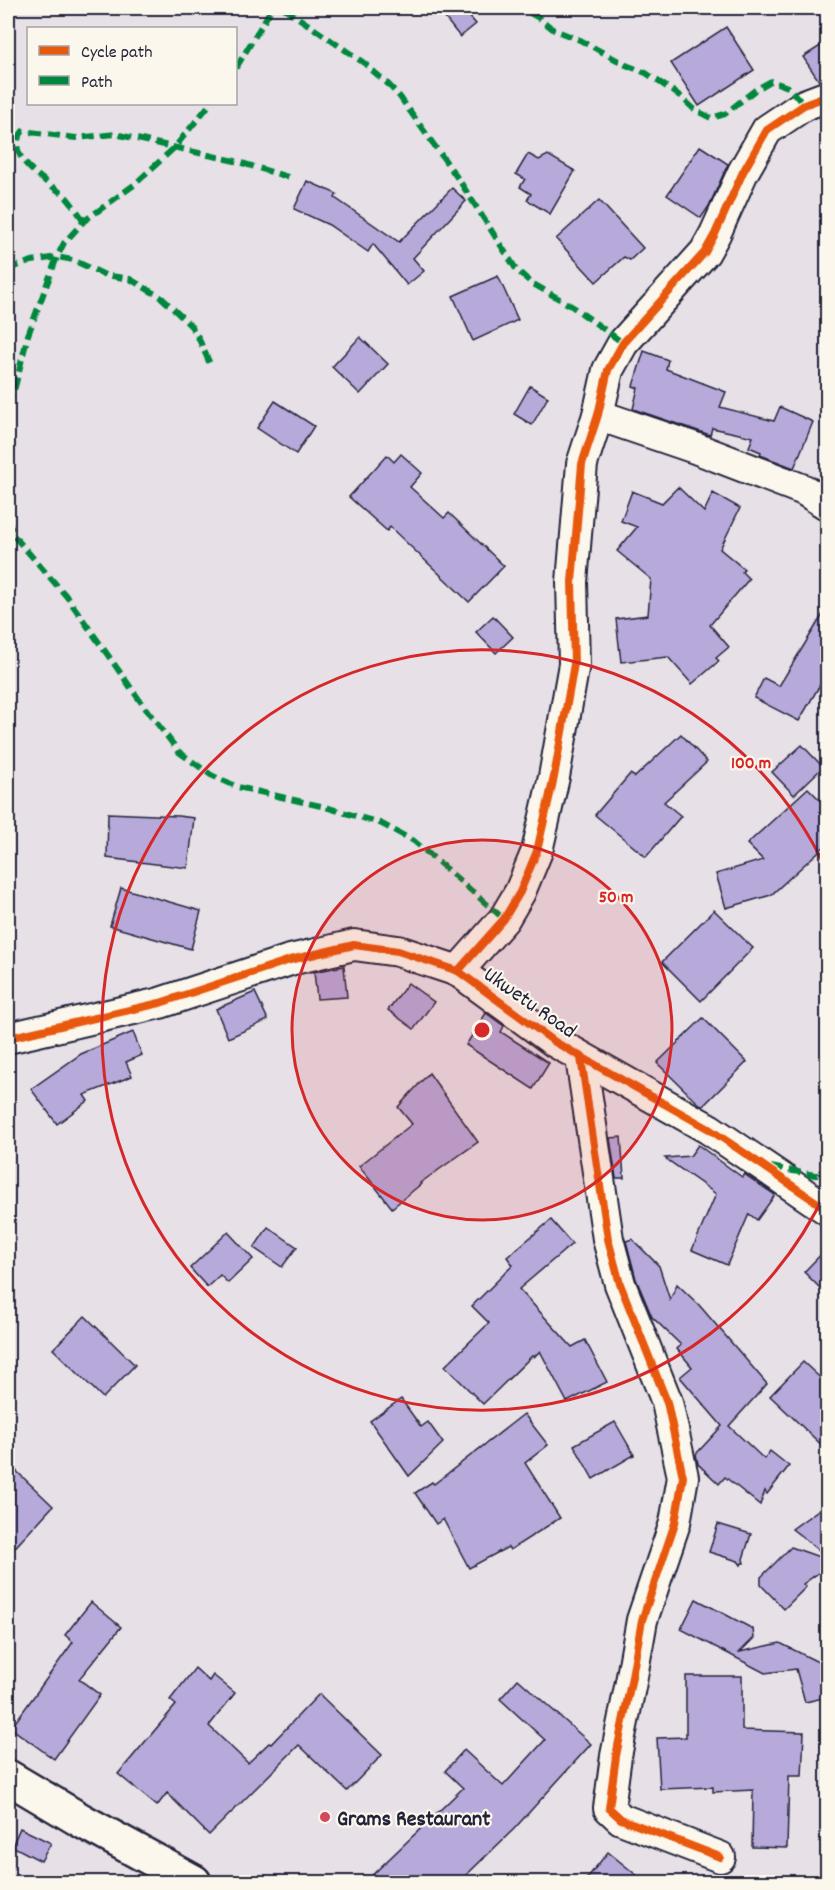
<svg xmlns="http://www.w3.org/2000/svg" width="835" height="1890" viewBox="0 0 835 1890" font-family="Dekko,sans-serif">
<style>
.building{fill:#b7aadb;stroke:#22223b;stroke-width:1.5}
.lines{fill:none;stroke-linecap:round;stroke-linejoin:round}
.street-casing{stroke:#22223b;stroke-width:34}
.secondary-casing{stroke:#22223b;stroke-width:38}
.street{stroke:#fbf7ec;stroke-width:30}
.secondary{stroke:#fbf7ec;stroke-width:33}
.quiet{stroke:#00873e;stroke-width:6;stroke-dasharray:12 6;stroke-linecap:butt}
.cycleway-casing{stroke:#fbf7ec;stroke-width:11}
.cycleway{stroke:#e8590c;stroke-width:8}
.ring{fill:none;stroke:#d62828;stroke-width:3}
.poi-dot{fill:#d1495b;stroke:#fbf7ec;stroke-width:2}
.labels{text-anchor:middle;stroke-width:4.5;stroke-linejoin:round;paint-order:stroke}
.street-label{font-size:22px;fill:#22223b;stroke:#fbf7ec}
.poi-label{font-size:22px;font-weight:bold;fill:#22223b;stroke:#fbf7ec;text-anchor:start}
.centre{fill:#d62828;stroke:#fbf7ec;stroke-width:3}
.ring-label{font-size:18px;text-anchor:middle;font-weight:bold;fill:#d62828;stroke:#fbf7ec;stroke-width:4.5;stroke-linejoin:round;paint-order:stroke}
</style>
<rect width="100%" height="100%" fill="#e7e0e7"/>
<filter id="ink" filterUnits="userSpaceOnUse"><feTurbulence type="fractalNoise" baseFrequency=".0167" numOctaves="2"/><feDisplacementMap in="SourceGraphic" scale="12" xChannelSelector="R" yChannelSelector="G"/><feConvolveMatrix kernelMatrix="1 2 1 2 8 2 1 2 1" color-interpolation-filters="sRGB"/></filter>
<g filter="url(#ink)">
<g class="building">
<path d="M437,8H462L476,24L460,37Z"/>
<path d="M726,27L754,70L699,106L671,63Z"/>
<path d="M828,41V79L819,81L803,57Z"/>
<path d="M700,146L728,164L709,206L701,218L667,195Z"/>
<path d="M528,154L539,160L548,155L575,171L550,214L527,200L531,194L520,187L525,179L516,174Z"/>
<path d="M307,181L337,194L335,198L399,242L452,188L466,201L413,258L424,271L407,285L373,244L368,252L329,225L294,209Z"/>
<path d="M599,200L643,248L630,260L624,257L596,282L556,239Z"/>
<path d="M498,276L518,320L473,341L453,296Z"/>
<path d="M360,337L388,364L360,394L332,367Z"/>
<path d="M644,351L668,360L666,369L726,392L720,407L774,421L780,407L813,422L794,468L760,455L761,452L749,447L753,437L712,428L710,435L633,409L638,388L633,386Z"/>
<path d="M530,386L548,397L532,425L514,414Z"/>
<path d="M275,401L314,426L296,454L257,428Z"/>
<path d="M401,454L422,473L410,487L444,518L449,513L504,566L469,602L390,527L387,531L349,497L387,455L394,462Z"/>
<path d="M678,487L704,512L713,493L740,508L720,549L744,569L742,572L749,579L710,625L729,647L716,658L719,661L692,684L668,657L621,662L616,619L648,615L651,579L617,551L637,527L621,521L632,491L662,503Z"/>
<path d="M828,606V671L799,721L754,698L764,678L779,686Z"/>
<path d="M493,616L513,637L496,653L476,632Z"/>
<path d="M681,734L707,762L664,802L681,816L646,857L595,815L630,774L635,777Z"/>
<path d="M802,745L823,767L794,795L772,772Z"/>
<path d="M808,788L828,808V843L771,895L726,908L716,874L763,860L747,844Z"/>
<path d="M108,813L178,816L194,818L188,868L107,858Z"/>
<path d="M121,888L201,911L191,949L110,926Z"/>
<path d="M714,910L753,948L701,1001L662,962Z"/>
<path d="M344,966L347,997L317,999L314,972Z"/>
<path d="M408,983L434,1002L414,1029L388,1010Z"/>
<path d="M255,992L268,1020L228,1038L216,1009Z"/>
<path d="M486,1013L504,1026L501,1032L549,1063L533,1089L466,1045Z"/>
<path d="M703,1018L747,1062L703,1106L697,1102L657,1063Z"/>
<path d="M133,1032L142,1055L126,1062L132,1076L84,1095L88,1101L57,1124L31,1089L81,1054Z"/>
<path d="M429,1073L478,1142L420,1183L421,1184L392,1208L359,1166L412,1124L398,1107Z"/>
<path d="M621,1137L624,1178H616L610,1138Z"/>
<path d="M698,1145L742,1177L744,1174L775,1195L757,1220L749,1214L727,1265L692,1250L716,1194L665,1158L690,1156Z"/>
<path d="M551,1220L572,1244L519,1289L572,1347L585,1340L607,1382L567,1402L540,1351L534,1357L532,1356L483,1404L445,1366L489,1323L472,1306L513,1265L507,1257Z"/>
<path d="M268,1227L297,1247L282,1267L254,1248Z"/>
<path d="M228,1232L253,1259L228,1283L220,1275L207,1287L190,1268Z"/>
<path d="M632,1239L659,1266L670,1300L677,1284L699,1305L767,1384L729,1426L764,1459L770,1451L789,1466L767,1494L765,1491L760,1505L725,1477L719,1484L698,1464L696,1454L722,1426L680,1377L692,1367L677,1349L681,1345L652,1317L636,1279L626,1241Z"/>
<path d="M828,1247V1296L804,1272Z"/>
<path d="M85,1316L135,1365L103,1398L53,1349Z"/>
<path d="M803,1362L828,1385V1451L770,1396Z"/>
<path d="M401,1399L421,1427L428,1422L443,1443L409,1476L370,1421Z"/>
<path d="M524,1414L548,1445L525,1463L560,1518L510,1550L508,1547L469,1568L443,1519L436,1524L415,1493L432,1482L434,1484Z"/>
<path d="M615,1422L634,1455L593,1479L574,1445Z"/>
<path d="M8,1463L53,1506L8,1555Z"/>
<path d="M828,1503V1557L792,1529Z"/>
<path d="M718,1524L751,1534L743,1559L744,1563H742L741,1565L738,1561L709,1552Z"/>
<path d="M791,1547L828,1560V1566L803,1584L806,1587L784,1609L761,1585V1577Z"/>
<path d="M696,1599L753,1629L754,1638L740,1652L780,1643L828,1667V1697L805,1702L796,1669L765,1673L681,1629Z"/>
<path d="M91,1602L121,1627L79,1679L100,1695L54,1759L11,1728L73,1642L65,1635Z"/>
<path d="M195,1668L209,1681L213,1675L235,1693L209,1726L248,1763L269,1743L271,1744L319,1694L382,1755L347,1791L299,1745L209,1835L167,1793L157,1806L118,1774L176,1705L170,1700Z"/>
<path d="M686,1676H742V1730L804,1732L802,1776H789L787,1848L752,1847L753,1790L713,1792V1787L660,1789L657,1738L686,1737Z"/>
<path d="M518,1679L591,1744L514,1829L459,1882H365L463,1788L445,1771L464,1750L503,1786L545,1740L500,1699Z"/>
<path d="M20,1828L51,1843L41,1861L12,1846Z"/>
<path d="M608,1852L645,1882H584Z"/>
</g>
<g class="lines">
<g class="street-casing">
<g id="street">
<path d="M598,415L695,448L804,490L828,505"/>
<path d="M458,971L504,919L520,892L537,851L554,777L574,664L572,582L582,464L598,415L608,370L623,343L705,252L715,234L743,172L767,130L804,105L828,96"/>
<path d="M8,1038L160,1003L290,960L354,945L398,951L458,971L555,1042L709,1129L828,1210"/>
<path d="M581,1058L608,1239L620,1284L667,1402L683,1477L675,1523L642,1620L631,1682L616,1756L609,1808L621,1819L720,1857"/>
</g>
</g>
<g class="secondary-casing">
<path id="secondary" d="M8,1777L82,1821L194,1882"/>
</g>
<use href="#street" class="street"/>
<use href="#secondary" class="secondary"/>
<g class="quiet">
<path d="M284,8L364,63L388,84L400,97L461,183L516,269L530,282L573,307L623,343"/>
<path d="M513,8L526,11L539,18L554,30L580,40L626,65L646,73L680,96L695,110L711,118L725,114L755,90L771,81L788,87L804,105"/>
<path d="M236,68L272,8"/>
<path d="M84,221C79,214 73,205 67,198C52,184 0,157 23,131L76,138L115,134L235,161L291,178"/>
<path d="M8,269L32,261L57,257L73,260L105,275L130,279L162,298L191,326L198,337L210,364"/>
<path d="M8,406L15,387L28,335L57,257L64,243L84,221L134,185L174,148L210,104"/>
<path d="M8,519L14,536L67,597L143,705L179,752L211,775L238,787L325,807L380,823L414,841L504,919"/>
<path d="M771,1167L815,1175H828"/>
</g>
<g class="cycleway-casing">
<g id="cycleway">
<path d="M458,971L504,919L520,892L537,851L554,777L574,664L572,582L582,464L598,415L608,370L623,343L705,252L715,234L743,172L767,130L804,105L828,96"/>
<path d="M8,1038L160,1003L290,960L354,945L398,951L458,971L555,1042L709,1129L828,1210"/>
<path d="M581,1058L608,1239L620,1284L667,1402L683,1477L675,1523L642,1620L631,1682L616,1756L609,1808L621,1819L720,1857"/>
</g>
</g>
<use href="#cycleway" class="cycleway"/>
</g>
</g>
<circle cx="482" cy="1030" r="190" fill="#d62828" fill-opacity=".12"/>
<g class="ring">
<circle cx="482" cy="1030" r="190"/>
<path d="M826 1191A380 380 0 1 1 826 869"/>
</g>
<circle class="poi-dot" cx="325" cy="1817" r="6"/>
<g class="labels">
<g class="street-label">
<text transform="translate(531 1001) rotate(35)" y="8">Ukwetu Road</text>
</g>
<g class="poi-label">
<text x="337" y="1825">Grams Restaurant</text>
</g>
</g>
<circle cx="482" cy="1030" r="9" class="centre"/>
<g class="ring-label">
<text x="751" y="768">100 m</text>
<text x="616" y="902">50 m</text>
</g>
<rect width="835" height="1890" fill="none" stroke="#fbf7ec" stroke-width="30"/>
<rect x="15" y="15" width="805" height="1860" fill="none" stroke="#22223b" stroke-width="2" filter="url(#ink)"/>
<rect x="27" y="27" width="210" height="78" fill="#fbf7ec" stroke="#a4a2a5" stroke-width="1.5"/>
<rect x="39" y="46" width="30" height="9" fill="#e8590c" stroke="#a4a2a5" stroke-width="1.5"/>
<text x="81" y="57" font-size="18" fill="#22223b">Cycle path</text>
<rect x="39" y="76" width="30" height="9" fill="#00873e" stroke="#a4a2a5" stroke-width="1.5"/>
<text x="81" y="87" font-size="18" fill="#22223b">Path</text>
</svg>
